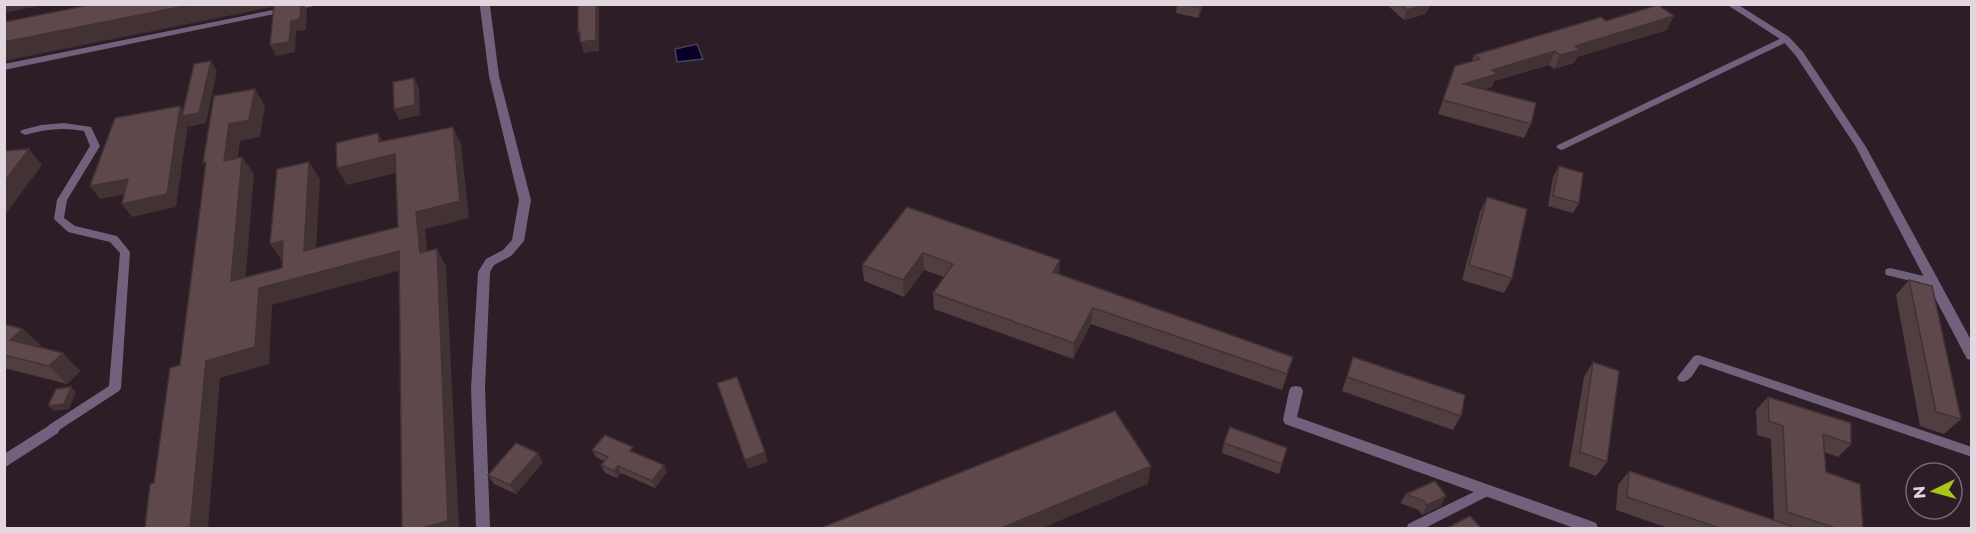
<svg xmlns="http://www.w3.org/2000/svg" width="1976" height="533" viewBox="0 0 1976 533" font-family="Montserrat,sans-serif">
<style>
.water{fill:#090028;stroke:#4a405f;stroke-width:1.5}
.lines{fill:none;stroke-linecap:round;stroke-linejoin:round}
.service{fill:#72617c;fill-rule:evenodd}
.minor{fill:#72617c;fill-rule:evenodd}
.wall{fill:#513e40}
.shaded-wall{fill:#423234}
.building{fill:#5e484b;stroke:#423234;stroke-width:1.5}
</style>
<rect width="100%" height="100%" fill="#2d1d27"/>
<path class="water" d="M697,44L703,59L677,62L675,49Z"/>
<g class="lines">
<g class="service">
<path d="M1786,36L1789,37V41L1564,149L1561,150L1556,147L1558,145Z"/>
<path d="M64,123L91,127L100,146L67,200L64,218L75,226L117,236L130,252L121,388L119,391L53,434L49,433L47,429L49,425L109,386L120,253L110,242L68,232L54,219L57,200L90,146L84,131C64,127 45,129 25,135L20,132L22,130L41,125Z"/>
<path d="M1890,268L1932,278L1937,282L1932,286L1886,275L1885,272L1886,269Z"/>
<path d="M1698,355L1972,447V457L1700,364C1695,371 1689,385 1679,381L1677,378L1679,375L1694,356Z"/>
<path d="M1486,486L1490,487L1492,491L1490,495L1425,528H1407L1408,524Z"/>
</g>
<g class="minor">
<path d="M303,4H323L4,70V64Z"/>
<path d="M478,4L490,6L499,76L531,200L524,241L511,256L494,265L490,272L485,388L490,528H476L471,388L478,272L486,259L503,250L512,240L519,200L489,76L480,7Z"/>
<path d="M1726,4H1737L1789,37L1803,52L1866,147L1972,342V360L1967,359L1856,147L1796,56L1783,41Z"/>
<path d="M1296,386L1301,387L1303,391L1297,417L1591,521L1596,523L1598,528H1574L1285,424L1283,420L1289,391L1291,387Z"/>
<path d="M53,423L58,425L60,429L58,433L4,468V454Z"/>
</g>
</g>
<g class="wall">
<path d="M1177,4H1204L1198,18L1176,13Z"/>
<path d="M1386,4H1430L1426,14L1404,20Z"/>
<path d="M1606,21L1667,30L1577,57L1574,63L1554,69L1549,65L1494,81L1492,87L1485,89L1531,124L1524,138L1438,114L1455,66L1472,61L1474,55Z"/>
<path d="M1559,166L1579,203L1573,213L1548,206L1553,177Z"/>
<path d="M1487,197L1512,278L1504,293L1462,280L1480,212Z"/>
<path d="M907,207L1059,274L1293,357L1282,390L1091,324L1073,359L934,309L933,293L944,277L924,270L904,297L864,281L862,265Z"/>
<path d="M1909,280L1961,419L1944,434L1920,426L1896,295Z"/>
<path d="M4,324L23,329L41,346L40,348L80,371L67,384L4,368Z"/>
<path d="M1353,357L1461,416L1453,430L1342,391Z"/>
<path d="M1593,362L1607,462L1596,476L1569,466L1584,377Z"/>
<path d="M1768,397L1851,444L1838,457L1824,452L1826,472L1863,528H1668L1616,510L1618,485L1629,471L1774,520L1771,439L1757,435L1756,410Z"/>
<path d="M1224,443L1287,448L1279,474L1222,453Z"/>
<path d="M592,450L635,453L664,465L667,472L655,488L621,473L617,478L605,473L601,465L604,461L596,457Z"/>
<path d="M543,462L516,494L494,484L488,475Z"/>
<path d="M1406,494L1441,506L1422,515L1419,510L1400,503Z"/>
</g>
<g class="shaded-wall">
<path d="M4,4H48L4,13Z"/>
<path d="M195,4H287L4,61V42Z"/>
<path d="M301,4H304L307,10L306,30L296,31L295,52L276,56L270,45L291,21Z"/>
<path d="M596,4H599V51L584,53L578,32H580Z"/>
<path d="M1201,4H1204L1198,18L1200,8Z"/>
<path d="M1430,4L1426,14L1404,20L1407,10Z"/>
<path d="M1674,16L1667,30L1577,57L1574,63L1554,69L1560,55L1575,46Z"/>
<path d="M1555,51L1549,65L1494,81L1492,87L1458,97L1463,84L1492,70Z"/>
<path d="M211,61L217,71L206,123L189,127L188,124L176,207L132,217L122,204L180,106L186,115Z"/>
<path d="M414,78L419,88L420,115L399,120L394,109Z"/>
<path d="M255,89L265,106L260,137L240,141L235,178L224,161L229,124Z"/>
<path d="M453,127L461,144L469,218L425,229L429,270L420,253L416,212Z"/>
<path d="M378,133L387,150L395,154L404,171L347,185L337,168L379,142Z"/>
<path d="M29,149L42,165L4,216V182Z"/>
<path d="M242,157L254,174L244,298L231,281Z"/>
<path d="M309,162L320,179L315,268L304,251Z"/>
<path d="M128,179L137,192L100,199L90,186Z"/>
<path d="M283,241L295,258L282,261L270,244Z"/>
<path d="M437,249L446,266L459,528H422Z"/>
<path d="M399,251L409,268L272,305L269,364L220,378L208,528H190L206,361L259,288Z"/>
<path d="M923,253L924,270L904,297L903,280Z"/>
<path d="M1060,260L1059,276L1053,272Z"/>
<path d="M1093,308L1091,324L1073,359L1074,343Z"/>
<path d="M23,329L41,346L28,358L10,340Z"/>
<path d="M63,353L80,371L67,384L49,366Z"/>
<path d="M71,387L76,392L69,409L54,411L48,406Z"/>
<path d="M765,452L768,462L748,469L745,460Z"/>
<path d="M538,453L543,462L516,494L510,485Z"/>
<path d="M664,465L667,472L655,488L652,481Z"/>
<path d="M618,466L621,473L617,478L614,471Z"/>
<path d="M1151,466L1148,484L1042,528H1001Z"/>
<path d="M1446,496L1441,506L1422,515L1427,505Z"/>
</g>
<g class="building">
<path d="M94,4H195L4,42V22Z"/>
<path d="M277,4H301L300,19L291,21L289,42L270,45L274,5Z"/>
<path d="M578,4H596V40L580,42V32H578Z"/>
<path d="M1185,4H1201L1200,8Z"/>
<path d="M1401,4H1429L1407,10Z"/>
<path d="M1658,5L1674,16L1575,46L1580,50L1560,55L1555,51L1492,70L1497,74L1463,84L1536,103L1531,124L1443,100L1455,66L1480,59L1474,55L1601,17L1606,21Z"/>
<path d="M211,61L199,113L182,116L194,64Z"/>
<path d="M414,78L415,105L394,109L393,82Z"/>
<path d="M255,89L249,120L229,124L224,161L242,157L231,281L282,268L283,241L270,244L277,169L309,162L304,251L398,227L395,154L337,168L336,143L378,133L379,142L453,127L460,201L416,212L420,253L437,249L448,521L422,528H402L399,251L259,288L255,347L206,361L190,528H145L150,484L154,483L170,368L180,365L206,162L203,163L214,96Z"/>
<path d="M180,106L167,194L122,204L128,179L90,186L115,118Z"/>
<path d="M29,149L4,182V151Z"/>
<path d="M1559,166L1583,173L1579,203L1553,196Z"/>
<path d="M1487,197L1527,209L1512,278L1469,265Z"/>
<path d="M907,207L1060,260L1053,272L1293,357L1287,374L1093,308L1074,343L933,293L953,264L923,253L903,280L862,265Z"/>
<path d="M1909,280L1932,286L1961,419L1936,412Z"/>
<path d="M4,324L23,329L10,340L63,353L49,366L4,355Z"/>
<path d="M1353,357L1465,395L1461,416L1347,377Z"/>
<path d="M1593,362L1619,371L1607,462L1580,452Z"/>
<path d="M737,377L765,452L745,460L717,383Z"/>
<path d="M71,387L64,404L48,406L56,389Z"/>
<path d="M1768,397L1851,423V444L1823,434L1826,472L1860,484L1863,528H1833V527L1787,512L1783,426L1769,421Z"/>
<path d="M1115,411L1151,466L1001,528H823V527Z"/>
<path d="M1230,427L1287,448L1282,464L1224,443Z"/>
<path d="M605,435L633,447L630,451L664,465L652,481L618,466L614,471L601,465L608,457L592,450Z"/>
<path d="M516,443L538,453L510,485L488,475Z"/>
<path d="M1629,471L1791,526V528H1720L1627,497Z"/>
<path d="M1435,481L1446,496L1427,505L1424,501L1406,494Z"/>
<path d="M1470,516L1481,528H1450L1449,527Z"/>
</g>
<rect width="1976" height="533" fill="none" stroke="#e2d7de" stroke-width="12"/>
<g transform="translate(1934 491) rotate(265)"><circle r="28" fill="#2d1d27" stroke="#756770" stroke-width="1.5"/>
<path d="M0-4.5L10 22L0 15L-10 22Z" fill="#a8c71c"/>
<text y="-9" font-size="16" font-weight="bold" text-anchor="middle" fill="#e2d7de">N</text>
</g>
</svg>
